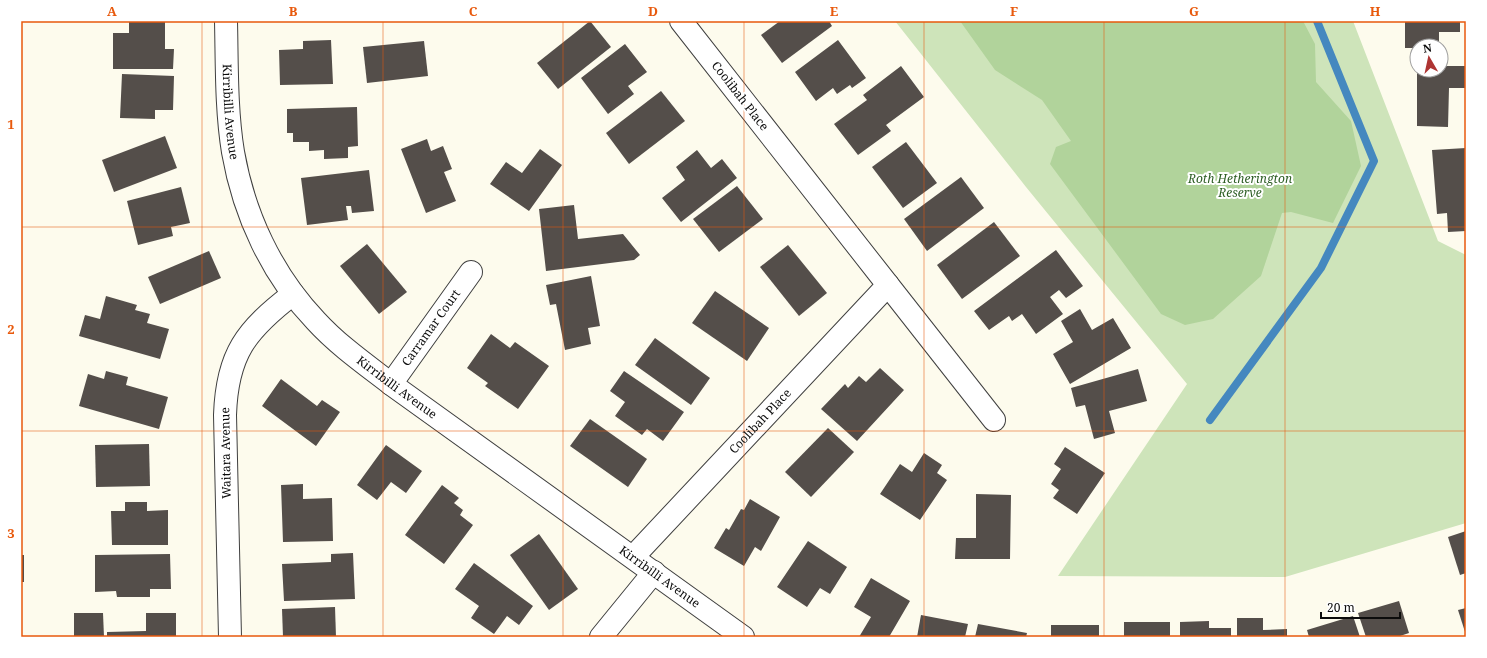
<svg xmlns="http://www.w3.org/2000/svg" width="1487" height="658" viewBox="0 0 1487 658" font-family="'Noto Serif',serif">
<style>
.green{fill:#cee4ba}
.forest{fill:#b1d39b}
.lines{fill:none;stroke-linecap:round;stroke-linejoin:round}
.stream{stroke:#4588bf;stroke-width:8}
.building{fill:#544e4a}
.minor-casing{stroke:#3f3f3f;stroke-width:24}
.minor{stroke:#fff;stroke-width:22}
.grid{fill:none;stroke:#e8590c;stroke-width:1;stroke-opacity:0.55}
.labels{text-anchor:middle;stroke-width:4;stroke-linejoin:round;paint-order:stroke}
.street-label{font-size:12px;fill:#0c0c0c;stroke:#fff}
.park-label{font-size:12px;font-style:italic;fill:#2c5d23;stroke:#fff}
.neatline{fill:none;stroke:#e8590c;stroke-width:1.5}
.grid-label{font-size:13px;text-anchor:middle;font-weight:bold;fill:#e8590c}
</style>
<rect width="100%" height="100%" fill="#fdfbed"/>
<path class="green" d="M895,21H1353L1438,241L1466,255V523L1285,577L1058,576L1187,384L1026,187Z"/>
<path class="forest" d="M960,21H1303L1315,44L1316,82L1351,121L1361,166L1333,223L1291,212L1282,213L1261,276L1213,319L1185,325L1161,314L1050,164L1056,147L1071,141L1042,100L995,70Z"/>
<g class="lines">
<path class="stream" d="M1210,420L1321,268L1374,161L1317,21"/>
</g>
<g class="building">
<path d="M129,21H165V49H174L173,69H113V33H129Z"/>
<path d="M590,21L611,47L558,89L537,63Z"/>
<path d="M780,21H829L832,26L782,63L761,35Z"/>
<path d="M1405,21H1460V32H1439V46H1417V48H1405Z"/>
<path d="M331,40L333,84L280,85L279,50L303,49V41Z"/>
<path d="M838,40L866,78L852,88L850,85L837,94L833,88L816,101L795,72Z"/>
<path d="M424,41L428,76L367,83L363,47Z"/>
<path d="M625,44L647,72L628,86L634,94L608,114L581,78Z"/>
<path d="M901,66L924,97L886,125L891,131L858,155L834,124L867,100L863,95Z"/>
<path d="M1441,66H1466V88H1449L1448,127L1417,126V70H1441Z"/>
<path d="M122,74L174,76L173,110H155V119L120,118Z"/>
<path d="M661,91L685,121L629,164L606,133Z"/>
<path d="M357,107L358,146L348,147V158L324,159V150L309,151V142H293V133H287V109Z"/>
<path d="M165,136L177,168L114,192L102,160Z"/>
<path d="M427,139L431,151L443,146L452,169L444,172L456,201L426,213L401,149Z"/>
<path d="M906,142L937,183L903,208L872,167Z"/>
<path d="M1466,148V231L1448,232L1447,213L1437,214L1432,150Z"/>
<path d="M540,149L562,165L529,211L490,184L506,162L522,173Z"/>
<path d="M697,150L711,168L722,159L737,178L681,222L662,198L685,180L676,167Z"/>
<path d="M369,170L374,211L352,213L351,206H346L348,220L307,225L301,178Z"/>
<path d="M961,177L984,208L927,251L904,219Z"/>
<path d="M737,186L763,219L719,252L693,219Z"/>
<path d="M181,187L190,223L171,227L173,236L138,245L127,201Z"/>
<path d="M574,205L578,239L623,234L640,255L634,260L546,271L539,209Z"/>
<path d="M994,222L1020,256L962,299L937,265Z"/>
<path d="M367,244L407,292L379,314L340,266Z"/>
<path d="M788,245L827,293L799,316L760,267Z"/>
<path d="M1056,250L1083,286L1066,298L1059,290L1050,297L1063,314L1036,334L1022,314L1012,321L1009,316L989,330L974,311Z"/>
<path d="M209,251L221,278L160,304L148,277Z"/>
<path d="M591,276L600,326L588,328L591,344L565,350L556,304L550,305L546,285Z"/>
<path d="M715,291L769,328L747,361L692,323Z"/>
<path d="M106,296L137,305L135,310L150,314L147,323L169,329L160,359L79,336L85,315L100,319Z"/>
<path d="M1080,309L1092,330L1113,318L1131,348L1070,384L1053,354L1073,342L1061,321Z"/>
<path d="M491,334L510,348L515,342L549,366L518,409L485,386L488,383L467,368Z"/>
<path d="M655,338L710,378L691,405L635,365Z"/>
<path d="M880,368L904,390L857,441L821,409L845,384L848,388L859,376L866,382Z"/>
<path d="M1138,369L1147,401L1109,411L1115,433L1094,439L1085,405L1076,407L1071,388Z"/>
<path d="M106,371L128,377L126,385L168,397L159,429L79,406L88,374L104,379Z"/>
<path d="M624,371L684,412L663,441L647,429L642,435L615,416L625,402L610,391Z"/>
<path d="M281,379L317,406L322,400L340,412L316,446L262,406Z"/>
<path d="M590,419L647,459L628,487L570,446Z"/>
<path d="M828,428L854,452L811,497L785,472Z"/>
<path d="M149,444L150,486L96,487L95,445Z"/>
<path d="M386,445L422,471L406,493L391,482L377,500L357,485Z"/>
<path d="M1065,447L1105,473L1077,514L1053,498L1059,490L1051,484L1061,469L1054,464Z"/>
<path d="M924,453L942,465L937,473L947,480L920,520L880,494L900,464L912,472Z"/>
<path d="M303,484V499L332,498L333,541L283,542L281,485Z"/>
<path d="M442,485L459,498L454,503L463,510L460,515L473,525L444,564L405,535Z"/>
<path d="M976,494L1011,495L1010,559H955L956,538H976Z"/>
<path d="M750,499L780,517L761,551L755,547L744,566L714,548L726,528L729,530L741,509L744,510Z"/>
<path d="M125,502H147V511L168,510V545H112L111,511H125Z"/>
<path d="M1466,531V573L1460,575L1448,537Z"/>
<path d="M539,534L578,589L549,610L510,555Z"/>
<path d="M808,541L847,567L830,594L820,588L807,607L777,587Z"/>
<path d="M353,553L355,599L284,601L282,564L331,562V554Z"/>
<path d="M170,554L171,589H150V597H117L116,591L95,592V555Z"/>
<rect x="21" y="555" width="3" height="27"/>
<path d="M474,563L533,606L519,625L507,616L494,634L471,618L479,606L455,589Z"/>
<path d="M871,578L910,601L889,637H859L871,617L854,607Z"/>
<path d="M1399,601L1409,633L1400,636L1401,637H1366L1358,613Z"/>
<path d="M335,607L336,637H283L282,609Z"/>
<path d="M1466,608V635L1458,610Z"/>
<path d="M74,613H103L104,637H74Z"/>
<path d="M146,613H176V637H107V632L146,631Z"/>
<path d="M921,615L968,624L965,637H917Z"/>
<path d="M1353,616L1360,637H1309L1307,630Z"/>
<path d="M1237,618H1263V630L1287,629V637H1237Z"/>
<path d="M1209,621V628H1231V637H1180V622Z"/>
<rect x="1124" y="622" width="46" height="15"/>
<path d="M978,624L1027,633L1026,637H975Z"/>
<rect x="1051" y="625" width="48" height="12"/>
</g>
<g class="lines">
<g class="minor-casing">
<g id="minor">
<path id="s1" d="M226,21C227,64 226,109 233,152C244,215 272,275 316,321C338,345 365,364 391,384L743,637"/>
<path d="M888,285L994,420"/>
<path id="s2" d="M391,384L471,272"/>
<path id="s3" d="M633,557L888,285L681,21"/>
<path d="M230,637L225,415C227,354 246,330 293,294"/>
<path d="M601,637L654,572"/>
</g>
</g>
<use href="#minor" class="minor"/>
</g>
<path class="grid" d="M202,21V637M383,21V637M563,21V637M744,21V637M924,21V637M1104,21V637M1285,21V637M21,227H1466M21,431H1466"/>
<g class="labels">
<g class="street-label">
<text transform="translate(740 96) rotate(52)" y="4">Coolibah Place</text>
<text dy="4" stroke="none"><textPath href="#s1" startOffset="91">Kirribilli Avenue</textPath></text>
<text dy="4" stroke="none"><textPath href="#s2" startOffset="69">Carramar Court</textPath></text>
<text dy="4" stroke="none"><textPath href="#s1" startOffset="427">Kirribilli Avenue</textPath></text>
<text dy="4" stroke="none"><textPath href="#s3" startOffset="186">Coolibah Place</textPath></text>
<text transform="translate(226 453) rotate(-91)" y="4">Waitara Avenue</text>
<text dy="4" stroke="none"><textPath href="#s1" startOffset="751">Kirribilli Avenue</textPath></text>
</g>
<g class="park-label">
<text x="1240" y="183">Roth Hetherington<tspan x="1240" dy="14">Reserve</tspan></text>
</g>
</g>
<rect width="1487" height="658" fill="none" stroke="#ffffff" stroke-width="44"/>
<g transform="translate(1429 58) rotate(351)"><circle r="19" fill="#ffffff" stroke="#9e9e9e"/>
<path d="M0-3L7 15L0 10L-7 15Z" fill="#ae3433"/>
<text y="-6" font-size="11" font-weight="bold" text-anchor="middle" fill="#0c0c0c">N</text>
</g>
<path d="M1321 612v6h79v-6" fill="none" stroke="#0c0c0c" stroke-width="2"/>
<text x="1327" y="612" font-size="12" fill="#0c0c0c" stroke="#ffffff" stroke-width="3" paint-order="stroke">20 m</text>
<rect x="22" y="22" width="1443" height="614" class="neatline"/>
<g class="grid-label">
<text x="112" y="16">A</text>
<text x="293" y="16">B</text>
<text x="473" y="16">C</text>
<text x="653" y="16">D</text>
<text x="834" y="16">E</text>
<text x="1014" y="16">F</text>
<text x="1194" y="16">G</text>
<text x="1375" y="16">H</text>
<text x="11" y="129">1</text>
<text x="11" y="334">2</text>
<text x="11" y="538">3</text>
</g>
</svg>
